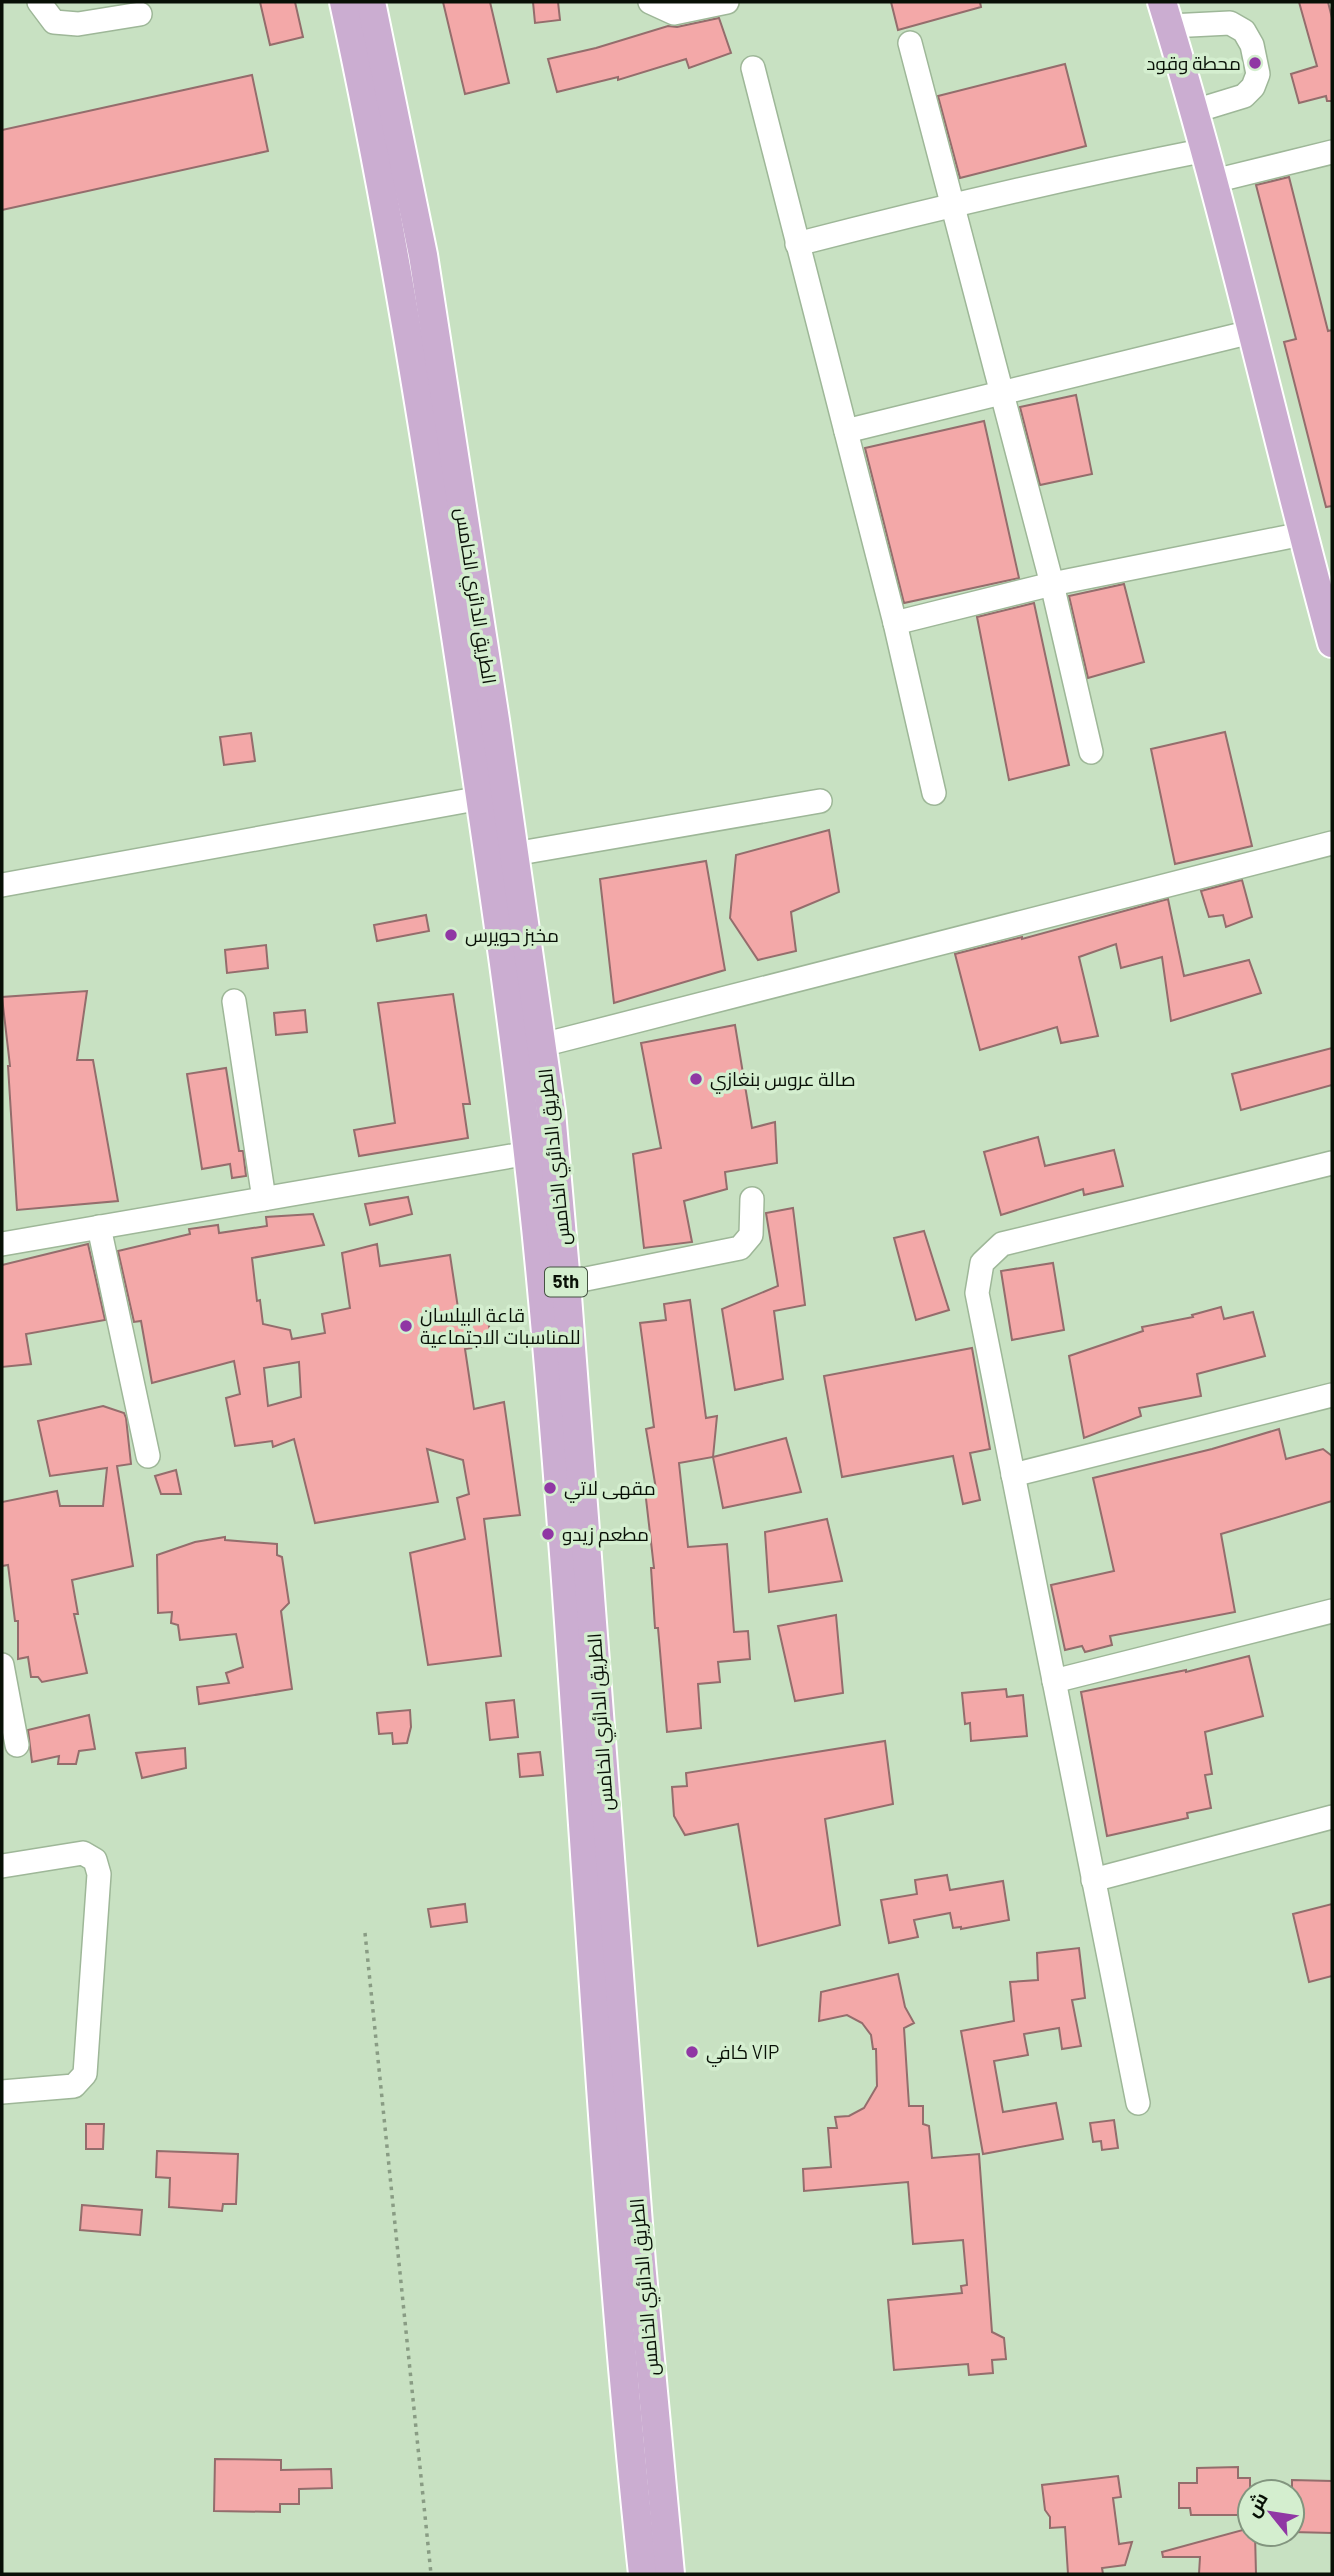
<svg xmlns="http://www.w3.org/2000/svg" width="1334" height="2576" viewBox="0 0 1334 2576" font-family="Barlow,Cairo,sans-serif">
<style>
.building{fill:#f3a8a8;stroke:#946d6c;stroke-width:2;fill-rule:evenodd}
.lines{fill:none;stroke-linecap:round;stroke-linejoin:round}
.minor-casing{stroke:#9eb798;stroke-width:26}
.major-casing{stroke:#fff;stroke-width:32}
.path{stroke:#899c84;stroke-width:3.5;stroke-dasharray:3.5 5;stroke-linecap:butt}
.minor{stroke:#fff;stroke-width:23}
.major{stroke:#cbadd1;stroke-width:28}
.poi-dot{fill:#9037a4;stroke:#d4eecf;stroke-width:2.5}
.labels{text-anchor:middle;stroke-width:7;stroke-linejoin:round;paint-order:stroke}
.shield{fill:#d4eecf;stroke:#455342;stroke-width:2}
.shield-label{font-size:18px;font-weight:bold;fill:#081006}
.poi-label{font-size:19px;fill:#081006;stroke:#d4eecf;text-anchor:start}
.street-label{font-size:19px;fill:#081006;stroke:#d4eecf}
</style>
<rect width="100%" height="100%" fill="#c8e1c2"/>
<g class="building">
<path d="M260,2H295L303,37L270,45Z"/>
<path d="M443,2H490L509,83L465,94Z"/>
<path d="M533,2H558L560,20L535,23Z"/>
<path d="M891,2H980L981,7L898,30Z"/>
<path d="M1299,2H1328L1332,18V101H1327L1326,96L1299,103L1291,74L1317,66Z"/>
<path d="M719,18L731,53L689,68L686,59L618,80V77L557,92L548,59L596,48L668,26L677,27Z"/>
<path d="M1065,64L1086,146L960,178L938,96Z"/>
<path d="M252,75L268,151L2,210V130Z"/>
<path d="M1289,177L1328,331L1332,330V506L1326,507L1284,342L1296,339L1256,185Z"/>
<path d="M1076,395L1092,474L1040,485L1020,407Z"/>
<path d="M984,421L1019,578L904,603L865,448Z"/>
<path d="M1124,584L1144,662L1088,678L1069,596Z"/>
<path d="M1034,603L1069,765L1009,780L977,617Z"/>
<path d="M1225,732L1252,846L1175,864L1151,749Z"/>
<path d="M251,733L255,761L224,765L220,737Z"/>
<path d="M829,830L839,892L791,912L796,951L758,960L730,918L736,855Z"/>
<path d="M706,861L725,970L614,1003L600,879Z"/>
<path d="M1242,880L1252,917L1226,927L1223,915L1209,917L1201,891Z"/>
<path d="M1168,899L1184,976L1249,960L1261,993L1171,1021L1162,957L1121,968L1116,944L1079,957L1098,1036L1061,1043L1057,1027L980,1050L955,954L1022,937V939Z"/>
<path d="M426,915L429,931L377,941L374,925Z"/>
<path d="M266,945L268,968L227,973L225,950Z"/>
<path d="M87,991L77,1060H93L118,1201L17,1210L8,1066H10L2,997Z"/>
<path d="M453,994L470,1104H463L468,1138L359,1156L354,1130L395,1123L378,1003Z"/>
<path d="M305,1010L307,1032L276,1035L274,1013Z"/>
<path d="M735,1025L752,1128L775,1122L777,1163L725,1172L727,1189L684,1201L692,1242L644,1248L633,1154L661,1148L641,1043Z"/>
<path d="M1332,1048V1085L1241,1110L1232,1074Z"/>
<path d="M226,1068L239,1151H243L246,1176L232,1178L230,1164L202,1169L187,1074Z"/>
<path d="M1038,1137L1045,1166L1114,1150L1123,1186L1084,1195L1083,1189L1001,1215L984,1152Z"/>
<path d="M408,1197L412,1214L370,1225L365,1204Z"/>
<path d="M793,1208L805,1305L774,1311L783,1379L735,1390L722,1309L778,1286L766,1213Z"/>
<path d="M313,1214L324,1245L252,1258L257,1301L260,1300L263,1324L290,1330L292,1339L325,1333L322,1314L350,1308L342,1253L377,1244L380,1266L450,1255L458,1308L466,1324L488,1320L492,1345L465,1349L474,1409L504,1402L520,1515L484,1519L501,1656L428,1665L410,1553L465,1539L457,1498L469,1494L463,1460L427,1449L438,1502L315,1523L294,1439L273,1447L272,1441L235,1446L226,1398L240,1394L234,1361L152,1383L141,1321L134,1322L118,1251L190,1234L189,1229L218,1225L219,1233L267,1226L266,1217ZM299,1362L301,1397L268,1406L264,1368Z"/>
<path d="M924,1231L949,1310L916,1320L894,1238Z"/>
<path d="M88,1244L105,1320L26,1334L31,1364L2,1367V1265Z"/>
<path d="M1053,1263L1064,1330L1012,1340L1001,1271Z"/>
<path d="M690,1300L706,1418L717,1416L713,1457L679,1463L688,1547L727,1544L734,1632L748,1631L750,1659L718,1662L720,1682L698,1684L701,1728L667,1732L658,1628H655L651,1568H654L645,1490L656,1489L646,1429L654,1427L640,1323L666,1320L664,1304Z"/>
<path d="M1221,1307L1224,1319L1253,1312L1265,1356L1197,1374L1201,1396L1139,1408L1141,1416L1084,1438L1069,1356L1143,1331L1142,1327L1193,1317L1192,1315Z"/>
<path d="M972,1348L990,1449L970,1453L980,1500L963,1504L953,1456L842,1477L824,1376Z"/>
<path d="M103,1406L124,1413L126,1418L131,1464L117,1466L133,1566L72,1580L78,1614H74L87,1673L42,1682L38,1677H31L28,1657L18,1659V1621H15L8,1565L2,1566V1502L57,1491L60,1506H103L107,1468L50,1476L38,1421Z"/>
<path d="M1279,1429L1286,1459L1323,1449L1332,1456V1501L1221,1534L1235,1612L1110,1636L1112,1645L1085,1652L1082,1646L1065,1650L1051,1585L1114,1571L1093,1478L1212,1449Z"/>
<path d="M786,1438L801,1492L723,1508L713,1457Z"/>
<path d="M176,1470L181,1494H161L155,1476Z"/>
<path d="M827,1519L842,1581L769,1592L765,1532Z"/>
<path d="M225,1537V1540L277,1544V1555L282,1557L289,1603L281,1611L292,1689L199,1704L197,1687L229,1683L226,1673L243,1667L236,1634L180,1640L178,1625L171,1623L172,1612L158,1613L157,1555L195,1542Z"/>
<path d="M836,1615L843,1693L795,1701L778,1626Z"/>
<path d="M1249,1656L1263,1716L1205,1732L1212,1774L1205,1775L1211,1808L1187,1813L1188,1818L1107,1836L1081,1692L1186,1670V1672Z"/>
<path d="M1006,1689L1007,1697L1023,1695L1027,1736L971,1741L970,1723L965,1724L962,1693Z"/>
<path d="M514,1700L518,1737L490,1740L486,1703Z"/>
<path d="M410,1710L411,1727L407,1743L393,1744L392,1733L379,1734L377,1713Z"/>
<path d="M89,1715L95,1749L79,1751L76,1764H58L59,1756L32,1762L28,1730Z"/>
<path d="M885,1741L893,1804L825,1819L840,1925L758,1946L738,1824L685,1835L674,1816L672,1787L687,1786L686,1773Z"/>
<path d="M185,1748L186,1768L142,1778L136,1753Z"/>
<path d="M540,1752L543,1775L520,1777L518,1754Z"/>
<path d="M947,1875L950,1890L1003,1881L1009,1920L961,1929V1927L953,1928L950,1913L914,1920L918,1937L889,1943L881,1900L917,1894L915,1880Z"/>
<path d="M465,1904L467,1922L431,1927L428,1909Z"/>
<path d="M1332,1904V1976L1309,1982L1293,1914Z"/>
<path d="M1079,1948L1085,1998L1072,2000L1081,2046L1062,2049L1059,2028L1024,2034L1028,2055L994,2061L1003,2112L1056,2103L1063,2139L983,2154L961,2031L1014,2021L1010,1982L1038,1980L1037,1953Z"/>
<path d="M898,1974L905,2007L914,2023L904,2028L909,2106H923V2124L929,2126L932,2158L979,2154L992,2332L1004,2338L1006,2359L992,2360L993,2373L969,2375L968,2364L894,2370L888,2300L962,2293L961,2286L967,2285L963,2240L913,2244L908,2182L804,2191L803,2169L831,2167L828,2128H837L835,2117L849,2116L864,2108L877,2086L876,2049H873L871,2035L862,2023L847,2015L819,2021L821,1992Z"/>
<path d="M1114,2120L1118,2148L1102,2150L1101,2141L1093,2142L1090,2123Z"/>
<path d="M86,2124H104L103,2149H86Z"/>
<path d="M157,2151L238,2154L236,2204H223L222,2211L169,2207L170,2178L156,2177Z"/>
<path d="M82,2205L142,2210L140,2235L80,2230Z"/>
<path d="M215,2459L281,2460V2470L331,2469L332,2488L299,2489V2504H280V2512L214,2511Z"/>
<path d="M1238,2467V2478H1250V2515H1191L1190,2508H1179V2483H1197V2468Z"/>
<path d="M1118,2476L1121,2497L1113,2498L1119,2544L1132,2542L1125,2565L1102,2568L1103,2574H1068L1065,2527L1050,2528V2517L1045,2510L1042,2485Z"/>
<path d="M1292,2480L1332,2481V2533L1292,2532Z"/>
<path d="M1250,2528V2534H1255L1256,2574H1199L1200,2557H1163L1162,2552Z"/>
</g>
<g class="lines">
<g class="minor-casing">
<g id="minor">
<path d="M39,2L54,22L78,24L140,14"/>
<path d="M650,2L674,13L727,2"/>
<path d="M1170,26L1230,23L1244,31L1252,45L1258,74L1253,87L1244,96L1195,111"/>
<path d="M910,43L1052,584L1091,752"/>
<path d="M753,68L895,623L934,793"/>
<path d="M1214,181L1332,152"/>
<path d="M797,244C933,209 1069,177 1206,150"/>
<path d="M846,431L1251,332"/>
<path d="M895,623L1052,584L1302,534"/>
<path d="M514,854L820,801"/>
<path d="M2,885L481,798"/>
<path d="M234,1001L264,1199"/>
<path d="M542,1045L1332,843"/>
<path d="M99,1227L148,1456"/>
<path d="M2,1244L529,1153"/>
<path d="M566,1283L740,1248L751,1235L752,1199"/>
<path d="M1013,1475L1332,1395"/>
<path d="M2,1665L17,1745"/>
<path d="M1054,1681L1332,1611"/>
<path d="M2,1866L83,1853L95,1860L99,1874L85,2074L74,2086L2,2092"/>
<path d="M1093,1880L1332,1817"/>
<path d="M1138,2103L977,1293L982,1263L1002,1244L1332,1163"/>
</g>
</g>
<g class="major-casing">
<g id="major">
<path d="M344,2C392,223 427,446 461,669C492,875 523,1081 542,1289C582,1717 597,2147 643,2574"/>
<path d="M371,2L423,255L495,720L551,1112L566,1283L641,2263L670,2574"/>
<path d="M1162,2C1227,213 1274,430 1332,643"/>
</g>
</g>
<path class="path" d="M365,1933L431,2574"/>
<use href="#minor" class="minor"/>
<use href="#major" class="major"/>
</g>
<g class="poi-dot">
<circle cx="1255" cy="63" r="7"/>
<circle cx="451" cy="935" r="7"/>
<circle cx="696" cy="1079" r="7"/>
<circle cx="406" cy="1326" r="7"/>
<circle cx="550" cy="1488" r="7"/>
<circle cx="548" cy="1534" r="7"/>
<circle cx="692" cy="2052" r="7"/>
</g>
<g class="labels">
<rect class="shield" x="545" y="1267.5" width="42" height="29" rx="5"/>
<g class="shield-label">
<text x="566" y="1288">5th</text>
</g>
<g class="poi-label">
<text x="1241" y="70" text-anchor="end">محطة وقود</text>
<text x="465" y="942">مخبز حويرس</text>
<text x="710" y="1086">صالة عروس بنغازي</text>
<text x="420" y="1322">قاعة البيلسان<tspan x="420" dy="22">للمناسبات الاجتماعية</tspan></text>
<text x="564" y="1495">مقهى لاتي</text>
<text x="562" y="1541">مطعم زيدو</text>
<text x="706" y="2059">كافي VIP</text>
</g>
<g class="street-label">
<text transform="translate(476 596) rotate(81)" y="7">الطريق الدائري الخامس</text>
<text transform="translate(554 1157) rotate(-96)" y="7">الطريق الدائري الخامس</text>
<text transform="translate(600 1722) rotate(-94)" y="7">الطريق الدائري الخامس</text>
<text transform="translate(644 2287) rotate(-95)" y="7">الطريق الدائري الخامس</text>
</g>
</g>
<rect width="1334" height="2576" fill="none" stroke="#081006" stroke-width="7"/>
<g transform="translate(1271 2513) rotate(300)"><circle r="33" fill="#d4eecf" stroke="#82957f" stroke-width="2"/>
<path d="M0-5L12 26L0 18L-12 26Z" fill="#9037a4"/>
<text y="-10" font-size="19" font-weight="bold" text-anchor="middle" fill="#081006">ش</text>
</g>
</svg>
